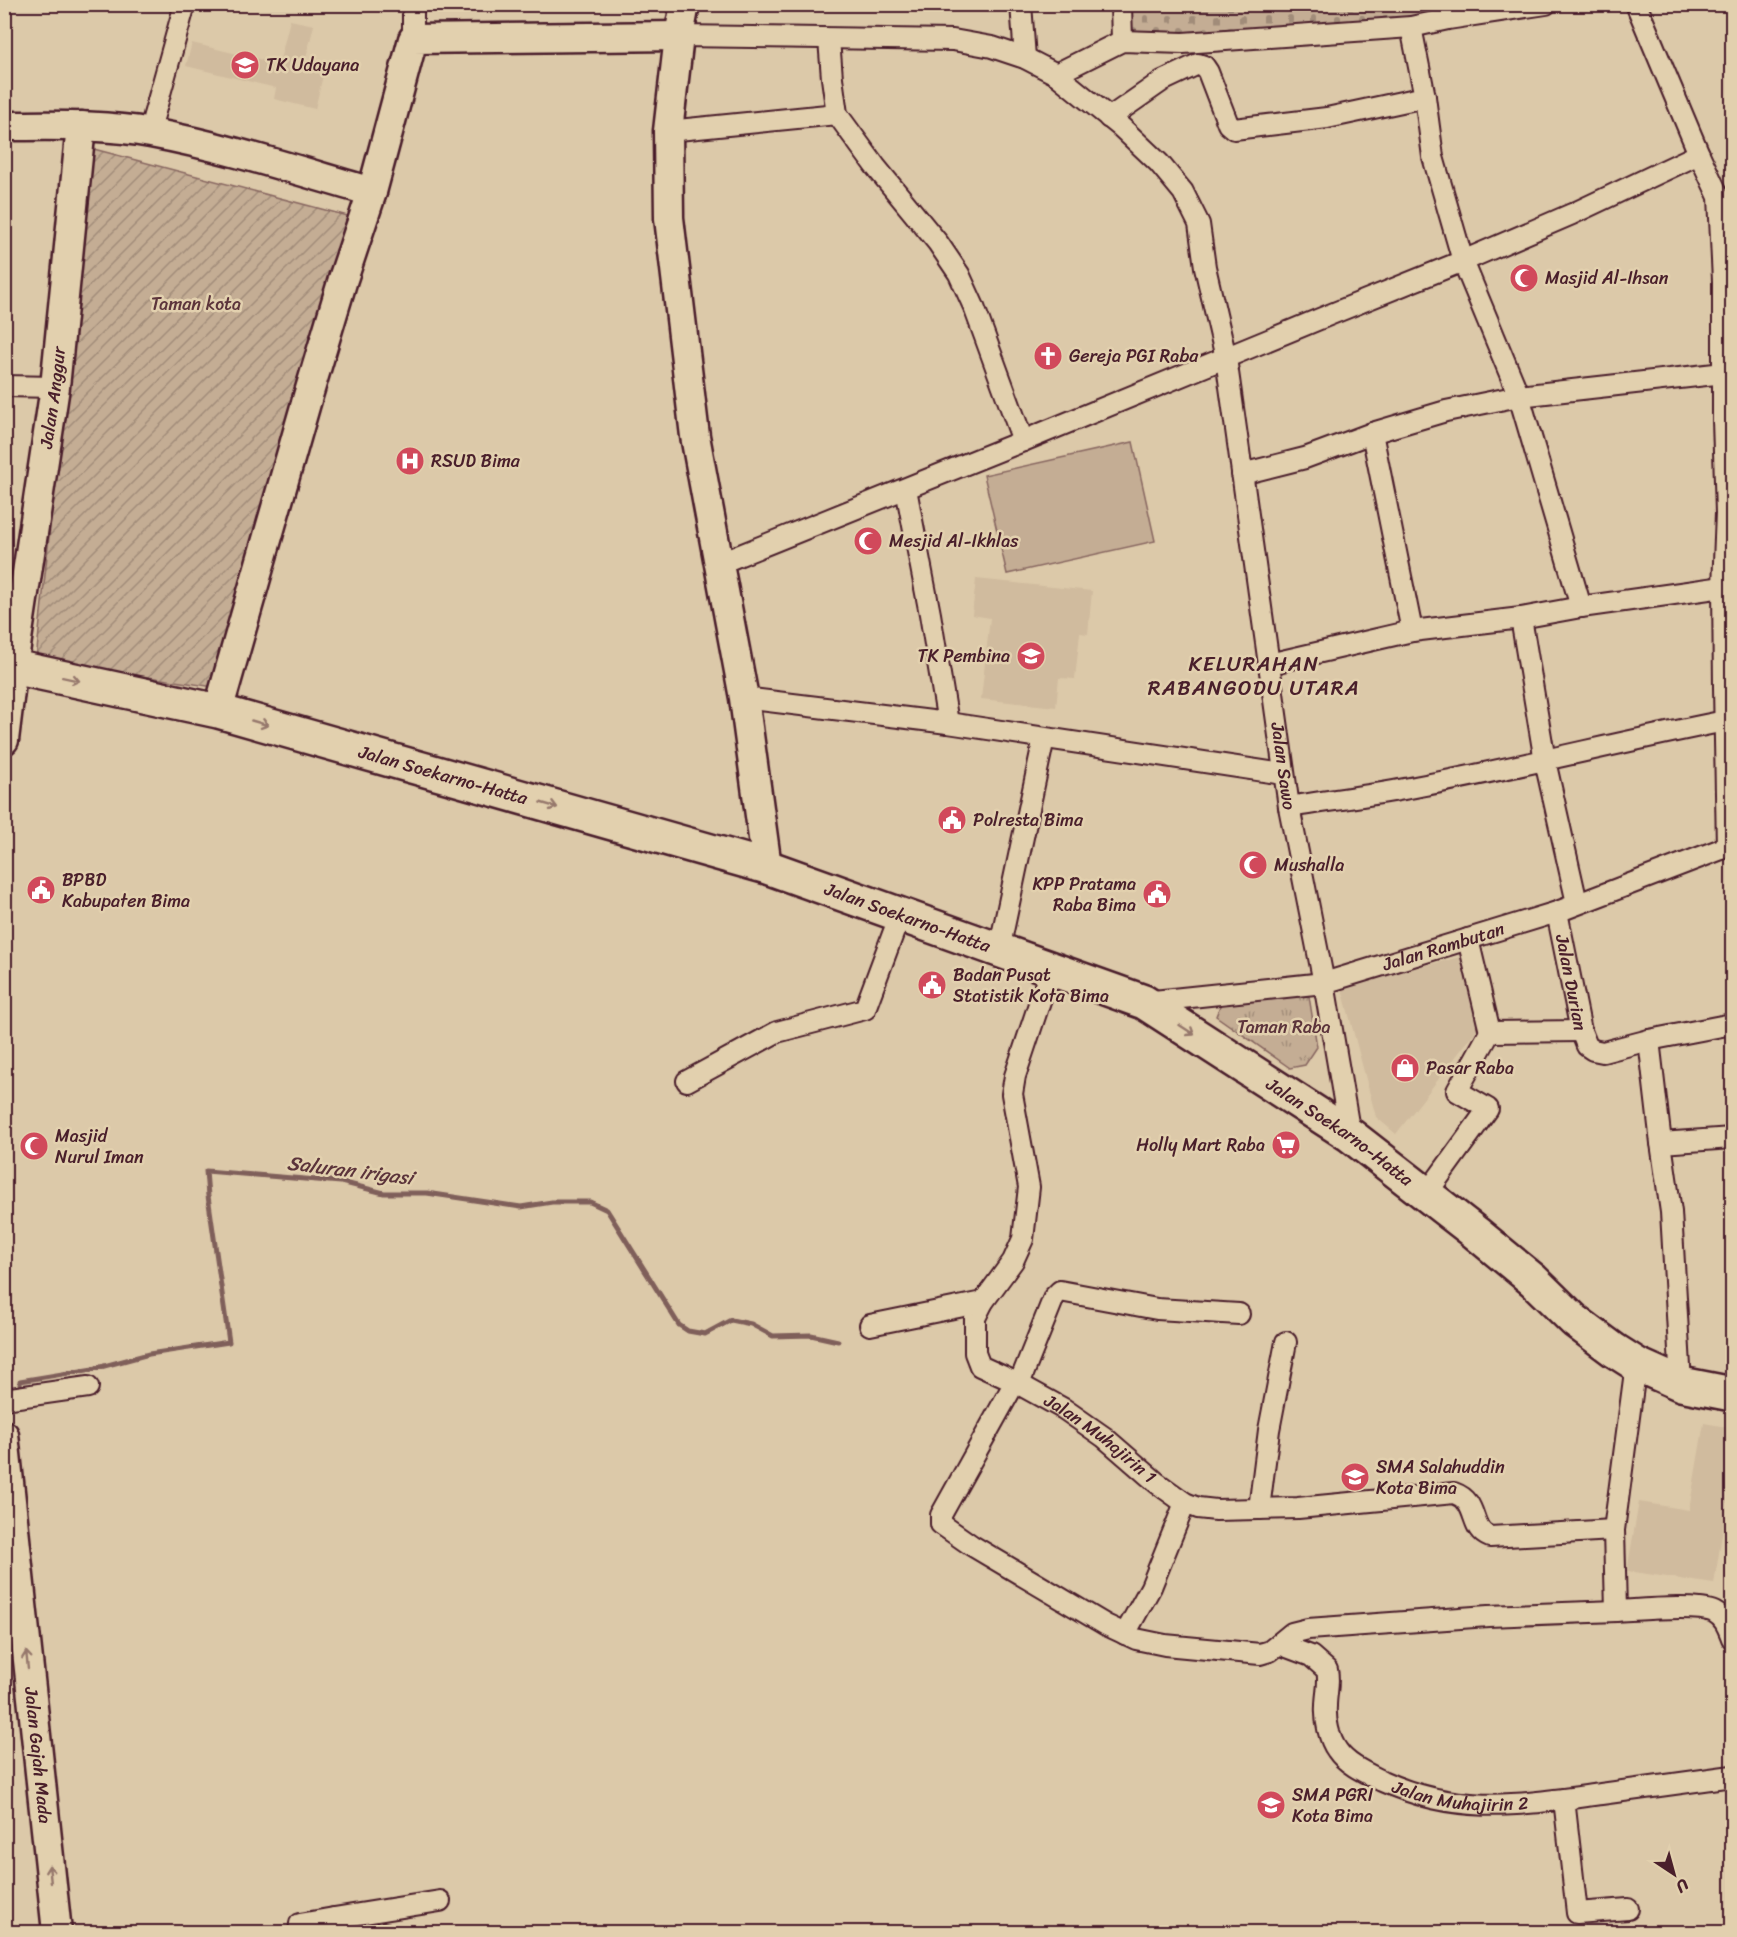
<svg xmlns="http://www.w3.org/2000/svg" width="1737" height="1937" viewBox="0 0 1737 1937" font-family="Sriracha,sans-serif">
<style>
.built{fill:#d0bb9e}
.grass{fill:url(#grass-tufts);stroke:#876660;stroke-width:1.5}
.cemetery{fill:url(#cemetery-stones);stroke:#876660;stroke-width:1.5}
.garden{fill:url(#garden-furrows);stroke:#876660;stroke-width:1.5}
.pitch{fill:#c4ad94;stroke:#876660;stroke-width:1.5}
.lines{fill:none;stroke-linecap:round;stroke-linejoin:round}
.stream{stroke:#7f5e5a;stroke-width:5}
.street-casing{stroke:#4a1f2b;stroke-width:24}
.secondary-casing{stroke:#4a1f2b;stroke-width:33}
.highway-casing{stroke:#4a1f2b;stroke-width:38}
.street{stroke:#e2d0ae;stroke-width:20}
.secondary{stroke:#e2d0ae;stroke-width:28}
.highway{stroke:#e2d0ae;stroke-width:33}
.oneway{stroke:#96786c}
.labels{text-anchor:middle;stroke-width:5;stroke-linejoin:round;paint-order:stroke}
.poi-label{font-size:18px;fill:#4a1f2b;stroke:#e2d0ae;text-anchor:start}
.park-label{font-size:18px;fill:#5c343b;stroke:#e2d0ae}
.street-label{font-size:18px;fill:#4a1f2b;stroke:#e2d0ae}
.water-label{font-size:20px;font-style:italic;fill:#5c343b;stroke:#e2d0ae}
.quarter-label{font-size:21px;letter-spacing:1.5px;fill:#4a1f2b;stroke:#e2d0ae}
</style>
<defs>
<pattern id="grass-tufts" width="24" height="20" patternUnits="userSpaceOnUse" patternTransform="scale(1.5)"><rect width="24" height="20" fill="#c4ad94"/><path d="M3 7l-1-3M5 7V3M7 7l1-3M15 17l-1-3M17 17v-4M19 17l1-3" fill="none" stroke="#a18c79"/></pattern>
<pattern id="cemetery-stones" width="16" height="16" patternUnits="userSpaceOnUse" patternTransform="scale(1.5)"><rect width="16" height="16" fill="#c4ad94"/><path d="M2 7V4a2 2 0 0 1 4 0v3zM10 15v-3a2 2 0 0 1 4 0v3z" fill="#a18c79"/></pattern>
<pattern id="garden-furrows" width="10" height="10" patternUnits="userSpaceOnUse" patternTransform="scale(1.5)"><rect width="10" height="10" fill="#c4ad94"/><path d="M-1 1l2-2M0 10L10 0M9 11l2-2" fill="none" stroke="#a18c79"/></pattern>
</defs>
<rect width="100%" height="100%" fill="#dcc9a9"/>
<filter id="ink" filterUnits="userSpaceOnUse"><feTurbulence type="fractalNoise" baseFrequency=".0167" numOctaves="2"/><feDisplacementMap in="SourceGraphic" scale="12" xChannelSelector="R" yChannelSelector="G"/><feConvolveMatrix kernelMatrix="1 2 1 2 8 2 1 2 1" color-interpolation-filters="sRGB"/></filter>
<g filter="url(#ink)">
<g class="built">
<path d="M290,20L314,25L304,66L324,71L315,109L274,99L276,88L186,66L192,43L279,64Z"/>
<path d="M976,579L1092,591L1088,634L1080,633L1075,679L1059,678L1056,707L981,699L990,618L972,615Z"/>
<path d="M1465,956L1485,1019L1396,1134L1376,1117L1341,985Z"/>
<path d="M1704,1423L1732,1428V1472L1714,1584L1627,1571L1639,1502L1689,1510Z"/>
</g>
<path class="grass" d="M1309,996L1317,1047L1305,1065L1290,1068L1216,1016L1222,1001Z"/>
<path class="cemetery" d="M1128,5H1513L1396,23L1128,37Z"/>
<path class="garden" d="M90,148L348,216L214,687L36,660Z"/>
<path class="pitch" d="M1133,442L1155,541L1007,574L984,475Z"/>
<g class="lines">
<path class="stream" d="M21,1394L20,1381L93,1369L149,1354L229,1342L208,1196L206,1171L341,1182L384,1193H427L521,1207L552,1202H590L607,1210L679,1325L688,1331L705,1334L731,1320L751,1324L773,1336L811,1335L838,1341"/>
<g class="street-casing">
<g id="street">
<path d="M413,4V39"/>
<path d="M1021,4L1025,58"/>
<path d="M1121,4L1122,41"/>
<path d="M1636,4L1699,154L1719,197L1723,281V420L1726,513L1723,587L1724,687L1727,847"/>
<path d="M1411,27L1425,97L1433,157L1463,261L1519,396L1581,607"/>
<path id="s1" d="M679,36L953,40L992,47L1025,58L1056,74L1121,127L1159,163L1183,192L1199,224L1205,267L1226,358L1289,807L1324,983L1350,1135"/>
<path d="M829,39L832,78L837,114L875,166L938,243L959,274L974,307L1023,441"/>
<path d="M1056,74L1122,41L1183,43L1411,27L1448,19L1546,4"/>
<path d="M1109,118L1162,81L1198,64L1204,66L1208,72L1228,124L1234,129L1327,118L1425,97"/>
<path d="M668,131L837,114"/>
<path d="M149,133L185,4"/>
<path d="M4,386L55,387"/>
<path d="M1372,433L1412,631"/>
<path d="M1242,474L1305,458L1372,433L1446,411L1519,396L1724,373"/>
<path d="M906,489L930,614L948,723"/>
<path d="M718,564L1023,441L1334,313L1463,261L1572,214L1699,154"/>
<path d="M1521,618L1545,761L1577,903"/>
<path d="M1269,664L1412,631L1521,618L1581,607L1723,587"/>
<path d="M744,698L948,723L1283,774"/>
<path d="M1289,807C1332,800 1377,795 1420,786C1522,767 1623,741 1725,721"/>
<path id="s2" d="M1557,912L1581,1031L1587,1046L1593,1050L1603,1052L1649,1040L1732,1024"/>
<path d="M1468,939L1490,1032L1581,1031"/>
<path d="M999,950L1044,738"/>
<path id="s3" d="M1051,968L1015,1076L1012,1094L1029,1187L1023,1239L1013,1261L983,1302L975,1318V1353L980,1366L1015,1382L1064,1409L1104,1437L1157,1483L1185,1503L1198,1508L1216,1510L1298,1508L1454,1493C1480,1502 1468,1529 1490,1537L1614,1530"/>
<path id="s4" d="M1144,1002L1324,983L1557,912L1732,845"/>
<path d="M1649,1040L1661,1143L1671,1212L1681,1384"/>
<path d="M687,1081L777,1032L865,1009L900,915"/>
<path d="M1661,1143L1732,1138"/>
<path d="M1425,1196L1488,1109L1457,1091L1490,1032"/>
<path d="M870,1325L983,1302"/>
<path d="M1636,1364L1614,1530L1616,1611C1637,1610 1697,1604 1714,1612C1725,1618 1728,1628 1732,1638"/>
<path d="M1015,1382L941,1515V1524L971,1545L1106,1625L1136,1639L1165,1645L1260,1654L1270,1651L1292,1633L1308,1629L1488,1616L1616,1611"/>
<path d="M1019,1384L1054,1297L1060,1291L1157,1309L1239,1314"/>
<path d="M4,1399L88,1387"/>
<path d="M1259,1509L1269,1430L1286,1342"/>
<path d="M1125,1634L1151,1587L1185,1503"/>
<path id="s5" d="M1279,1644L1311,1656L1327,1670C1330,1682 1326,1694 1326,1706C1325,1720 1329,1739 1337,1750C1347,1765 1366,1773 1382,1781C1460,1816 1519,1805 1601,1794C1645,1788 1689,1782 1732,1776"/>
<path d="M1564,1799L1577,1913L1628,1909"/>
<path d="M299,1932L300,1924L334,1918"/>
<path d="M336,1932L334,1918L440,1901"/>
</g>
</g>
<g class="secondary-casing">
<g id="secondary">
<path d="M685,4L679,36L668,131L669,218L695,436L744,698L767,867"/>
<path d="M4,126C53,126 103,124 151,133C226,147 299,171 372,192"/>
<path d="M218,711L308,396L343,279L372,192L413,39L679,36"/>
<path id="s6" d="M4,740L13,666L55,387L81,126"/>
<path id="s7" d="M4,1435L57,1932"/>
</g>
</g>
<g class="highway-casing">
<g id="highway">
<path id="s8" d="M4,665L218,711L767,867L1144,1002L1350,1135L1476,1233L1533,1280L1575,1321L1614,1350L1636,1364L1681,1384L1732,1394"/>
</g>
</g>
<use href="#street" class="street"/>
<use href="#secondary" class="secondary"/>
<use href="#highway" class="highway"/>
</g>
<defs><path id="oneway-shaft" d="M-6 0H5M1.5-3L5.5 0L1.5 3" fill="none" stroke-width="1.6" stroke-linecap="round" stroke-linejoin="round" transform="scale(1.5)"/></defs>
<g class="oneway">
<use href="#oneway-shaft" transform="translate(71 679) rotate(12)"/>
<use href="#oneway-shaft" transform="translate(260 723) rotate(16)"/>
<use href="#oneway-shaft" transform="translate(549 805) rotate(16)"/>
<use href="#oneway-shaft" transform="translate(1187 1030) rotate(33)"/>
<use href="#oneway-shaft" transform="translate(27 1660) rotate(-96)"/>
<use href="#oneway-shaft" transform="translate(50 1874) rotate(-96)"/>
</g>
</g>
<defs>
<g id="school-disc" transform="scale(1.5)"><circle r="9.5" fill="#d1495b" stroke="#e2d0ae"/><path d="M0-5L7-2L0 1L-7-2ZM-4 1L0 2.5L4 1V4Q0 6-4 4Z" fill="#fff"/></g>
<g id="mosque-disc" transform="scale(1.5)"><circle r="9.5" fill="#d1495b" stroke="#e2d0ae"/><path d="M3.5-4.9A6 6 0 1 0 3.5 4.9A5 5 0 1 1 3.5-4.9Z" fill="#fff"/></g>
<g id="church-disc" transform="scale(1.5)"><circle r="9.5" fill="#d1495b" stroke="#e2d0ae"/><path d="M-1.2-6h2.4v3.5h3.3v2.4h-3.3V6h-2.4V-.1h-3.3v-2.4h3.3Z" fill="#fff"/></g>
<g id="hospital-disc" transform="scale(1.5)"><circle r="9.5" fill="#d1495b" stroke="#e2d0ae"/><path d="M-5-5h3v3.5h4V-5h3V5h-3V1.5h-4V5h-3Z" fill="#fff"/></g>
<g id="civic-disc" transform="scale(1.5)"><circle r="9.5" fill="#d1495b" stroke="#e2d0ae"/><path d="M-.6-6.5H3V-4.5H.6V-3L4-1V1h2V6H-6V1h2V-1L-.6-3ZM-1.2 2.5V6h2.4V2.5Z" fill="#fff"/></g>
<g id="shop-disc" transform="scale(1.5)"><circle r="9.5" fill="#d1495b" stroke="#e2d0ae"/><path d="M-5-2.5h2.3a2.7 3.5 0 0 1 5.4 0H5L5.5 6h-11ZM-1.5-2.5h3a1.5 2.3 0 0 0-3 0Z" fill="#fff"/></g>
<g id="supermarket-disc" transform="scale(1.5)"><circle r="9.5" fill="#d1495b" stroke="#e2d0ae"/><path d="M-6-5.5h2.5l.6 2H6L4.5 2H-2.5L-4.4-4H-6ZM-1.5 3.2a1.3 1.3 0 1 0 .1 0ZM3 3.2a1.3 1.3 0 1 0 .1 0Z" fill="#fff"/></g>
</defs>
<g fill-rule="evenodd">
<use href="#school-disc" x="245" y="65"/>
<use href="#mosque-disc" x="1524" y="278"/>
<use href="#church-disc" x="1048" y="356"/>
<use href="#hospital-disc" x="410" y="461"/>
<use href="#mosque-disc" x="868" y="541"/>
<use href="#school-disc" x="1031" y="656"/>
<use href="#civic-disc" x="952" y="820"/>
<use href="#mosque-disc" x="1253" y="865"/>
<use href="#civic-disc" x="41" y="890"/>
<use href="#civic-disc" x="1157" y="894"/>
<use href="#civic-disc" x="932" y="985"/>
<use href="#shop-disc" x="1405" y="1068"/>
<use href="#supermarket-disc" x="1286" y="1145"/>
<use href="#mosque-disc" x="34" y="1146"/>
<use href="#school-disc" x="1355" y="1477"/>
<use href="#school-disc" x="1271" y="1805"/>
</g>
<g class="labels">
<g class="poi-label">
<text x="266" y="71">TK Udayana</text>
<text x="1545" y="284">Masjid Al-Ihsan</text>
<text x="1069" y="362">Gereja PGI Raba</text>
<text x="431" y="467">RSUD Bima</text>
<text x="889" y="547">Mesjid Al-Ikhlas</text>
<text x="1010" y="662" text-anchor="end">TK Pembina</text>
<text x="973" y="826">Polresta Bima</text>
<text x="1274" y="871">Mushalla</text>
<text x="62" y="886">BPBD<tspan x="62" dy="21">Kabupaten Bima</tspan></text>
<text x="1136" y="890" text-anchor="end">KPP Pratama<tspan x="1136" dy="21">Raba Bima</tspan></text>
<text x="953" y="981">Badan Pusat<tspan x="953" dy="21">Statistik Kota Bima</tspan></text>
<text x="1426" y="1074">Pasar Raba</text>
<text x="55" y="1142">Masjid<tspan x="55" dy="21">Nurul Iman</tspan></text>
<text x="1265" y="1151" text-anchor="end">Holly Mart Raba</text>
<text x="1376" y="1473">SMA Salahuddin<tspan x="1376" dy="21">Kota Bima</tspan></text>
<text x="1292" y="1801">SMA PGRI<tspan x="1292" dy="21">Kota Bima</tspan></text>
</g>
<g class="park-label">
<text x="196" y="310">Taman kota</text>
<text x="1284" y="1033">Taman Raba</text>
</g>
<g class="street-label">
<text dy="6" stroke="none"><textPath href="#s6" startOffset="346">Jalan Anggur</textPath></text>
<text dy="6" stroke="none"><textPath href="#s1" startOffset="1142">Jalan Sawo</textPath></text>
<text dy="6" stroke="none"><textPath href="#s8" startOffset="453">Jalan Soekarno-Hatta</textPath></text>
<text dy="6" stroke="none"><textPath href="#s8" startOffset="939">Jalan Soekarno-Hatta</textPath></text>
<text dy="6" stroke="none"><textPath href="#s4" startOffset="306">Jalan Rambutan</textPath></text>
<text dy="6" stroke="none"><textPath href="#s2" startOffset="72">Jalan Durian</textPath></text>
<text dy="6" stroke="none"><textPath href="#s8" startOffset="1425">Jalan Soekarno-Hatta</textPath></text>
<text dy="6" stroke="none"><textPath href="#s3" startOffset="562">Jalan Muhajirin 1</textPath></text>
<text dy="6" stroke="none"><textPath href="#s7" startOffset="322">Jalan Gajah Mada</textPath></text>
<text dy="6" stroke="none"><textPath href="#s5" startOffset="274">Jalan Muhajirin 2</textPath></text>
</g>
<g class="water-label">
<text transform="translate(350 1170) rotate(7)" y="7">Saluran irigasi</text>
</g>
<g class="quarter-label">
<text x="1254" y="671">KELURAHAN<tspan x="1254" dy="24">RABANGODU UTARA</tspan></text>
</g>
</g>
<rect width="1737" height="1937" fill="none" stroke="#e2d0ae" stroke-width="24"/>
<rect x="12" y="12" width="1713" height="1913" fill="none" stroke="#4a1f2b" stroke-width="2" filter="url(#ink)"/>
<g transform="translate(1674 1874) rotate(144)" stroke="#e2d0ae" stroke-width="4.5" paint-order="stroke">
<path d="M0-4.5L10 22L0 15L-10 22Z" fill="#4a1f2b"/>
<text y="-9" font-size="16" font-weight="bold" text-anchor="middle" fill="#4a1f2b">U</text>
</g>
</svg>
